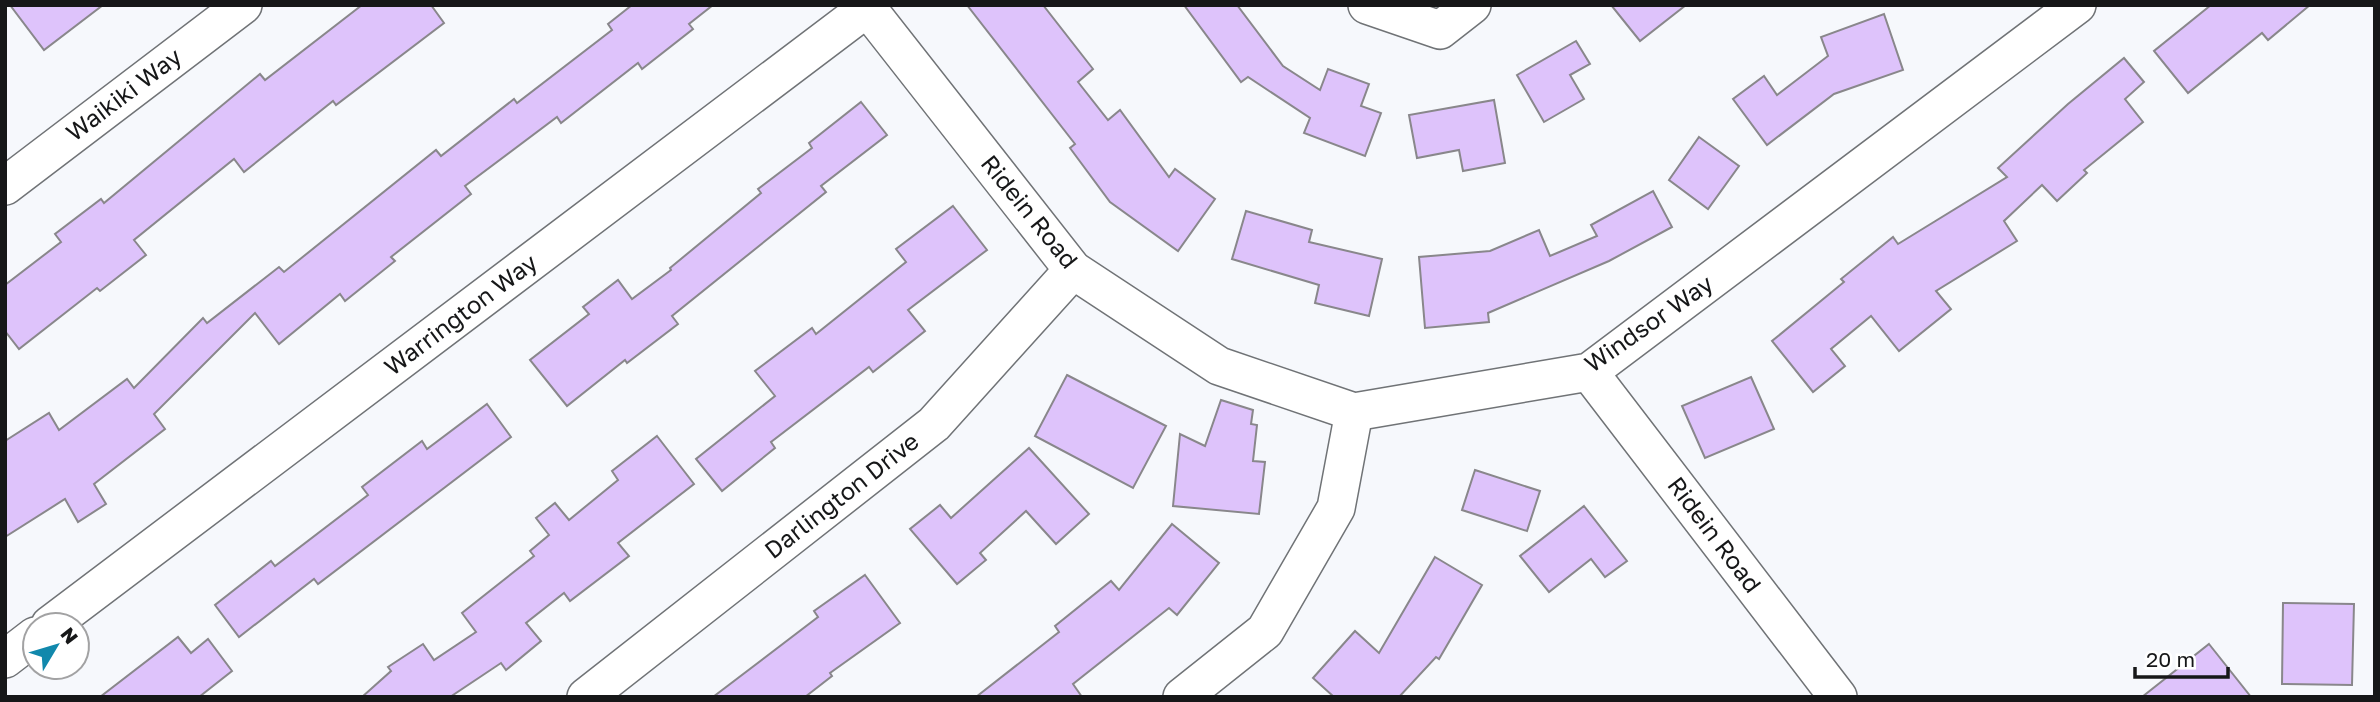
<svg xmlns="http://www.w3.org/2000/svg" width="2380" height="702" viewBox="0 0 2380 702" font-family="'Golos Text',sans-serif">
<style>
.building{fill:#dec3fb;stroke:#89878b;stroke-width:2}
.lines{fill:none;stroke-linecap:round;stroke-linejoin:round}
.minor-casing{stroke:#707376;stroke-width:40}
.minor{stroke:#fff;stroke-width:37}
.labels{text-anchor:middle;stroke-width:5;stroke-linejoin:round;paint-order:stroke}
.street-label{font-size:24px;fill:#161718;stroke:#fff}
</style>
<rect width="100%" height="100%" fill="#f6f8fc"/>
<g class="building">
<path d="M10,5H103L44,50Z"/>
<path d="M362,5H431L444,23L336,105L333,101L244,172L234,159L134,240L146,255L100,291L97,288L19,349L5,331V285L61,242L55,234L101,199L104,203L260,74L265,80Z"/>
<path d="M632,5H713L689,24L693,29L642,69L638,63L561,123L557,117L465,186L471,194L391,257L395,261L345,301L340,294L279,344L255,313L154,414L165,429L94,484L106,504L78,522L65,499L5,537V441L49,413L59,430L127,379L134,388L203,318L207,323L279,267L284,272L436,150L441,156L514,99L517,103L612,30L608,24Z"/>
<path d="M967,5H1043L1093,69L1078,82L1108,120L1120,110L1169,177L1175,169L1215,199L1178,251L1110,202L1070,148L1075,144Z"/>
<path d="M1184,5H1237L1283,66L1320,90L1328,69L1369,84L1361,106L1381,113L1365,156L1304,133L1310,118L1248,77L1241,82Z"/>
<path d="M1611,5H1686L1640,41Z"/>
<path d="M2211,5H2310L2268,40L2262,33L2188,93L2154,51Z"/>
<path d="M1884,14L1903,70L1834,94L1767,145L1733,99L1764,76L1777,95L1828,56L1821,37Z"/>
<path d="M1576,41L1590,64L1570,75L1584,99L1544,122L1517,75Z"/>
<path d="M2124,58L2144,82L2125,99L2143,122L2084,170L2087,173L2057,201L2042,185L2004,221L2017,241L1936,291L1951,309L1899,351L1871,316L1831,349L1845,366L1813,392L1772,341L1844,282L1841,279L1893,237L1898,244L2007,177L1998,168L2068,104Z"/>
<path d="M1494,100L1505,163L1463,171L1459,150L1417,158L1409,115Z"/>
<path d="M861,102L887,135L821,186L826,192L672,316L678,324L627,363L625,360L567,406L530,360L589,314L583,307L618,280L632,299L671,270L670,268L761,193L758,189L812,148L809,143Z"/>
<path d="M1699,137L1739,166L1708,209L1669,180Z"/>
<path d="M1653,191L1672,227L1609,261L1488,313L1489,322L1425,328L1419,257L1490,251L1539,230L1550,256L1597,236L1591,225Z"/>
<path d="M953,206L987,250L908,310L925,331L873,372L869,367L771,442L775,448L722,491L696,459L775,396L755,371L812,328L816,334L906,262L896,249Z"/>
<path d="M1246,211L1312,230L1309,242L1382,259L1369,316L1315,303L1319,285L1232,259Z"/>
<path d="M1067,375L1166,426L1133,488L1035,436Z"/>
<path d="M1751,377L1774,429L1705,458L1682,406Z"/>
<path d="M1221,400L1253,410L1251,424L1257,425L1253,461L1265,462L1259,514L1173,506L1180,434L1205,446Z"/>
<path d="M487,404L511,437L318,584L314,579L239,637L215,605L271,561L275,566L368,495L362,487L422,441L427,449Z"/>
<path d="M657,436L694,484L618,543L629,556L570,601L564,593L526,623L541,641L506,670L501,663L450,697H362L391,671L388,667L423,644L434,660L476,632L462,613L534,556L530,551L549,535L536,518L555,503L569,520L618,480L612,471Z"/>
<path d="M1029,448L1089,514L1056,544L1026,511L980,553L986,560L957,584L910,529L940,505L951,518Z"/>
<path d="M1475,470L1540,491L1527,531L1462,510Z"/>
<path d="M1584,506L1627,561L1605,577L1591,559L1549,592L1520,556Z"/>
<path d="M1172,524L1219,563L1177,615L1169,608L1073,684L1082,697H976L1059,632L1055,626L1111,581L1119,590Z"/>
<path d="M1435,557L1482,585L1439,659L1436,657L1399,697H1334L1313,678L1355,631L1379,653Z"/>
<path d="M865,575L900,623L830,673L832,676L805,697H713L818,617L814,611Z"/>
<path d="M2283,603L2354,604L2352,685L2282,684Z"/>
<path d="M178,637L191,653L208,639L232,671L199,697H100Z"/>
<path d="M2209,644L2251,697H2142Z"/>
</g>
<g class="lines">
<g class="minor-casing">
<g id="minor">
<path d="M865,5L1073,270L1219,366L1354,412L1589,372L2077,5"/>
<path d="M1367,5L1440,30L1472,5"/>
<path d="M5,186L243,5"/>
<path d="M1589,372L1838,697"/>
<path d="M50,625L871,5"/>
<path d="M5,659L35,636"/>
<path d="M586,697L934,424L1073,270"/>
<path d="M1182,697L1265,631L1336,508L1354,412"/>
</g>
</g>
<use href="#minor" class="minor"/>
</g>
<g class="labels">
<g class="street-label">
<text transform="translate(124 95) rotate(-37)" y="8">Waikiki Way</text>
<text transform="translate(1029 212) rotate(51)" y="8">Ridein Road</text>
<text transform="translate(461 315) rotate(-37)" y="8">Warrington Way</text>
<text transform="translate(1649 324) rotate(-35)" y="8">Windsor Way</text>
<text transform="translate(842 496) rotate(-38)" y="8">Darlington Drive</text>
<text transform="translate(1714 535) rotate(53)" y="8">Ridein Road</text>
</g>
</g>
<rect width="2380" height="702" fill="none" stroke="#161718" stroke-width="14"/>
<g transform="translate(56 646) rotate(52)"><circle r="33" fill="#ffffff" stroke="#a2a2a3" stroke-width="2"/>
<path d="M0-5L12 26L0 18L-12 26Z" fill="#1188ac"/>
<text y="-10" font-size="19" font-weight="bold" text-anchor="middle" fill="#161718">N</text>
</g>
<path d="M2135 667v10h93v-10" fill="none" stroke="#161718" stroke-width="3.5"/>
<text x="2146" y="667" font-size="21" fill="#161718" stroke="#ffffff" stroke-width="5" paint-order="stroke">20 m</text>
</svg>
